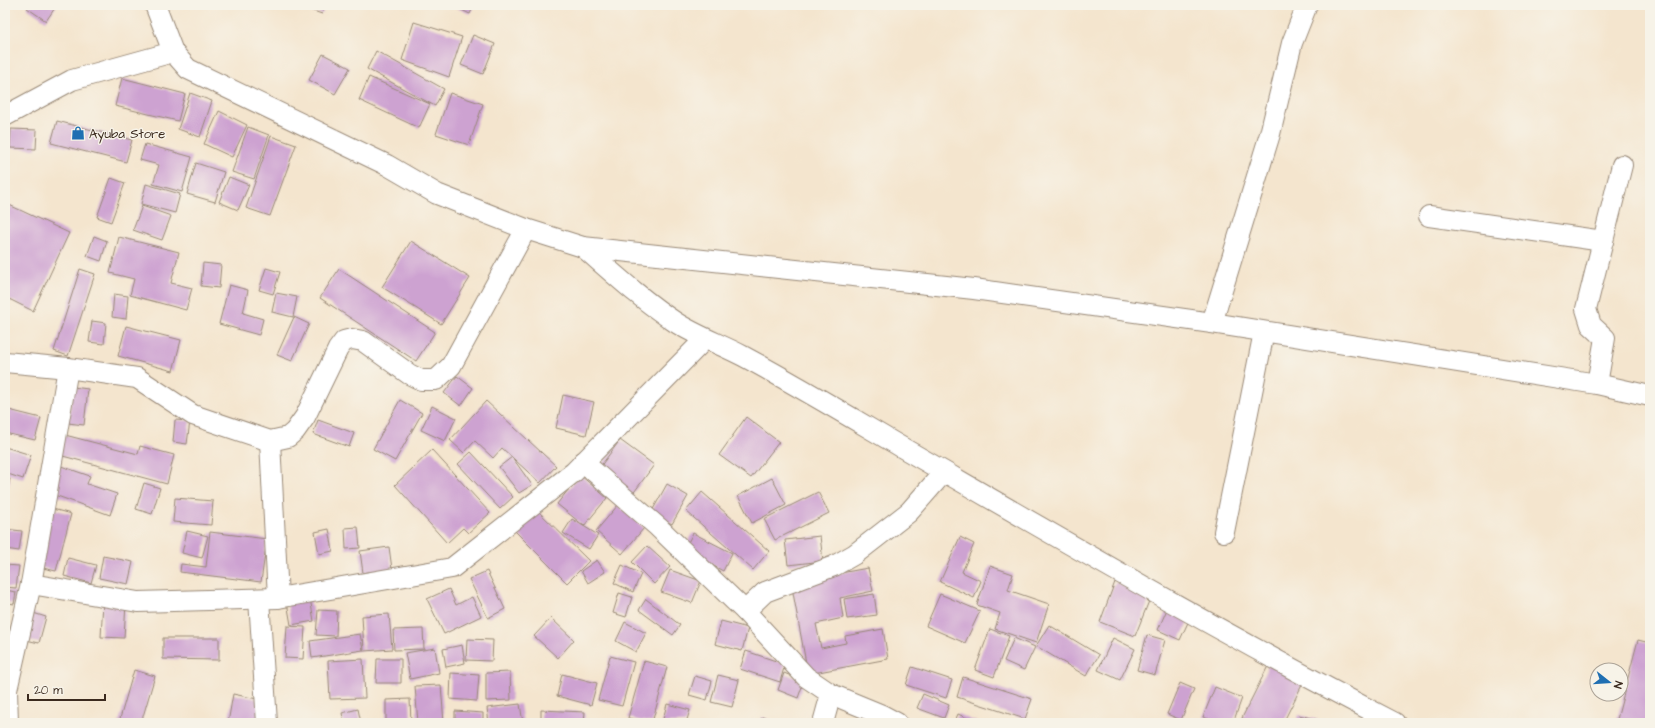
<svg xmlns="http://www.w3.org/2000/svg" width="1655" height="728" viewBox="0 0 1655 728" font-family="'Architects Daughter',sans-serif">
<style>
.building{fill:#cda2d1}
.lines{fill:none;stroke-linecap:round;stroke-linejoin:round}
.street-casing{stroke:#988876;stroke-width:22}
.street{stroke:#fff;stroke-width:20}
.labels{text-anchor:middle;stroke-width:3;stroke-linejoin:round;paint-order:stroke}
.poi-label{font-size:13px;fill:#3b2a1e;stroke:#f7f3e8;text-anchor:start}
</style>
<rect width="100%" height="100%" fill="#f7f3e8"/>
<filter id="ink" filterUnits="userSpaceOnUse"><feTurbulence type="fractalNoise" baseFrequency=".025" numOctaves="2"/><feDisplacementMap in="SourceGraphic" scale="8" xChannelSelector="R" yChannelSelector="G"/><feConvolveMatrix kernelMatrix="1 2 1 2 8 2 1 2 1" color-interpolation-filters="sRGB"/></filter>
<filter id="wash" filterUnits="userSpaceOnUse"><feTurbulence type="fractalNoise" baseFrequency=".012" numOctaves="4" result="noise"/><feDisplacementMap in="SourceGraphic" scale="16" xChannelSelector="R" yChannelSelector="G"/><feGaussianBlur stdDeviation="0.9" result="paint"/><feColorMatrix in="noise" values="0 0 0 0 0 0 0 0 0 0 0 0 0 0 0 0 0 1.4 0 .05"/><feComposite in="paint" operator="in"/></filter>
<g filter="url(#wash)">
<rect width="100%" height="100%" fill="#f4e5ce"/>
<g id="blocks">
<g class="building">
<path d="M29,5H57L46,21L27,8Z"/>
<path d="M296,5H325L322,14Z"/>
<path d="M451,5H474L470,14Z"/>
<path d="M414,22L462,37L449,77L402,60Z"/>
<path d="M473,35L495,44L483,74L461,65Z"/>
<path d="M376,51L444,89L435,106L367,69Z"/>
<path d="M323,54L350,68L335,94L309,80Z"/>
<path d="M369,77L430,104L419,128L359,100Z"/>
<path d="M122,78L185,94L178,121L115,106Z"/>
<path d="M190,93L212,101L200,137L178,129Z"/>
<path d="M450,93L483,104L469,145L436,134Z"/>
<path d="M219,111L247,125L232,157L204,144Z"/>
<path d="M57,121L132,140L126,162L51,143Z"/>
<path d="M248,127L269,135L254,179L232,172Z"/>
<path d="M11,129L37,130L36,149L10,148Z"/>
<path d="M271,136L296,145L270,216L246,208Z"/>
<path d="M145,144L192,157L182,192L153,184L159,165L140,160Z"/>
<path d="M196,163L224,172L215,202L187,194Z"/>
<path d="M229,177L249,185L238,210L219,202Z"/>
<path d="M111,178L125,183L111,222L97,217Z"/>
<path d="M146,184L180,194L175,213L141,204Z"/>
<path d="M5,203L69,233L33,311L5,297Z"/>
<path d="M142,206L171,216L162,240L133,230Z"/>
<path d="M94,236L107,241L101,261L87,256Z"/>
<path d="M119,237L179,252L171,283L192,288L186,310L130,295L134,279L110,273Z"/>
<path d="M411,241L470,278L441,324L382,287Z"/>
<path d="M203,263L221,265L219,288L201,286Z"/>
<path d="M266,268L280,272L273,294L259,290Z"/>
<path d="M80,269L95,274L68,356L54,351Z"/>
<path d="M339,269L435,332L416,361L320,298Z"/>
<path d="M229,285L248,290L243,313L263,319L259,335L219,324Z"/>
<path d="M276,293L297,297L293,317L272,312Z"/>
<path d="M114,294L128,296L126,319L112,317Z"/>
<path d="M294,317L309,324L292,361L277,355Z"/>
<path d="M92,321L106,323L104,344L89,342Z"/>
<path d="M126,326L181,340L173,371L118,356Z"/>
<path d="M457,376L473,388L461,406L444,393Z"/>
<path d="M73,387L88,389L84,425L68,423Z"/>
<path d="M563,395L594,402L586,435L556,428Z"/>
<path d="M400,400L422,413L395,461L373,449Z"/>
<path d="M486,401L556,466L540,483L502,448L493,458L475,441L464,453L450,440Z"/>
<path d="M432,406L456,418L445,441L421,430Z"/>
<path d="M5,409L41,418L35,440L5,433Z"/>
<path d="M746,417L779,442L751,478L719,455Z"/>
<path d="M175,420L190,421L187,444L173,442Z"/>
<path d="M318,420L354,433L349,447L313,434Z"/>
<path d="M65,435L138,454L140,446L174,455L167,484L59,455Z"/>
<path d="M620,440L654,465L632,495L597,471Z"/>
<path d="M5,447L31,455L23,479L5,473Z"/>
<path d="M432,450L490,513L468,533L463,528L447,543L395,485Z"/>
<path d="M471,452L513,497L500,509L458,464Z"/>
<path d="M512,457L532,485L519,493L499,467Z"/>
<path d="M58,465L90,476L87,484L117,494L110,515L49,493Z"/>
<path d="M580,475L607,498L584,526L557,504Z"/>
<path d="M5,477L10,479L6,495H5Z"/>
<path d="M772,478L786,505L752,523L738,496Z"/>
<path d="M144,483L160,488L152,514L136,509Z"/>
<path d="M667,484L688,496L672,524L651,513Z"/>
<path d="M702,492L769,551L753,570L686,511Z"/>
<path d="M818,492L829,513L775,540L764,519Z"/>
<path d="M175,498L213,501L211,525L173,522Z"/>
<path d="M618,505L644,528L622,554L596,531Z"/>
<path d="M49,508L71,514L56,571L34,566Z"/>
<path d="M535,508L589,561L567,583L514,530Z"/>
<path d="M572,519L598,535L589,549L563,533Z"/>
<path d="M358,527L360,548L346,549L345,528Z"/>
<path d="M5,529L22,531L19,551L5,549Z"/>
<path d="M329,529L333,551L319,554L315,532Z"/>
<path d="M187,531L208,536L202,558L182,553Z"/>
<path d="M210,532L267,539L261,582L180,572L181,564L206,567Z"/>
<path d="M693,533L732,553L723,571L684,550Z"/>
<path d="M820,536L823,561L788,565L785,540Z"/>
<path d="M960,537L974,544L962,572L981,581L974,598L940,582Z"/>
<path d="M647,546L670,567L654,584L632,562Z"/>
<path d="M389,547L392,569L363,573L360,551Z"/>
<path d="M103,556L133,562L128,584L99,578Z"/>
<path d="M68,558L96,565L91,583L64,576Z"/>
<path d="M597,560L605,572L588,583L581,571Z"/>
<path d="M5,565L19,566L16,588L5,587Z"/>
<path d="M622,565L641,574L633,592L614,583Z"/>
<path d="M990,566L1013,574L1008,590L1049,604L1036,643L995,629L1000,613L977,605Z"/>
<path d="M868,568L873,591L840,598L843,618L816,624L821,648L846,643L845,636L883,629L888,659L808,674L791,582Z"/>
<path d="M670,570L701,581L692,603L661,592Z"/>
<path d="M487,571L505,609L488,618L469,579Z"/>
<path d="M1115,582L1151,596L1135,636L1100,622Z"/>
<path d="M449,589L456,605L472,597L481,616L444,634L427,599Z"/>
<path d="M5,590L16,592L14,604L5,602Z"/>
<path d="M619,593L632,597L626,617L613,613Z"/>
<path d="M874,594L877,615L847,619L844,599Z"/>
<path d="M940,594L980,611L965,643L926,626Z"/>
<path d="M310,598L314,621L291,625L287,602Z"/>
<path d="M646,599L680,625L673,635L639,610Z"/>
<path d="M103,601L126,602L124,638L101,637Z"/>
<path d="M1168,607L1190,618L1180,640L1158,630Z"/>
<path d="M318,610L337,611L336,636L316,635Z"/>
<path d="M30,612L46,617L39,643L22,639Z"/>
<path d="M389,614L392,649L364,651L362,616Z"/>
<path d="M551,618L574,640L558,658L534,636Z"/>
<path d="M721,621L748,628L742,651L715,644Z"/>
<path d="M625,622L646,633L636,652L616,641Z"/>
<path d="M5,623L9,624L8,639H5Z"/>
<path d="M1049,625L1099,655L1086,676L1036,646Z"/>
<path d="M287,626L305,627L303,659L285,658Z"/>
<path d="M423,629L424,649L394,650L393,630Z"/>
<path d="M990,629L1009,636L994,677L975,670Z"/>
<path d="M360,634L363,650L312,658L310,641Z"/>
<path d="M1147,635L1165,640L1155,675L1137,670Z"/>
<path d="M163,638H219V660L163,659Z"/>
<path d="M1014,638L1035,647L1024,670L1004,661Z"/>
<path d="M1113,638L1135,649L1120,680L1098,670Z"/>
<path d="M467,639L493,640L492,661L466,660Z"/>
<path d="M1638,640L1650,643V723H1616Z"/>
<path d="M462,645L465,663L446,667L443,649Z"/>
<path d="M435,648L439,673L410,679L405,653Z"/>
<path d="M746,651L785,664L780,682L740,669Z"/>
<path d="M610,656L634,662L622,706L598,700Z"/>
<path d="M363,659L365,698L330,699L328,661Z"/>
<path d="M377,659H401V683H376Z"/>
<path d="M644,661L667,667L652,723L628,718Z"/>
<path d="M1269,664L1304,681L1283,723H1252L1242,718Z"/>
<path d="M912,667L952,680L946,698L906,685Z"/>
<path d="M134,670L155,676L141,723H122L119,722Z"/>
<path d="M510,672L511,700L486,701V673Z"/>
<path d="M451,673L479,675L477,701L450,699Z"/>
<path d="M784,673L804,681L798,698L778,690Z"/>
<path d="M562,674L597,683L591,705L557,696Z"/>
<path d="M718,675L739,680L732,707L711,702Z"/>
<path d="M695,676L712,681L707,700L689,695Z"/>
<path d="M963,677L1032,699L1025,719L957,697Z"/>
<path d="M1180,683L1194,689L1181,720L1167,714Z"/>
<path d="M441,685L444,723H418L415,686Z"/>
<path d="M1215,687L1242,698L1233,723H1219L1203,717Z"/>
<path d="M233,694L262,700L257,723H228Z"/>
<path d="M923,694L949,705L944,718L917,708Z"/>
<path d="M410,699L411,723H386V700Z"/>
<path d="M520,704L523,723H489L487,708Z"/>
<path d="M667,704L690,710L686,723H662Z"/>
<path d="M358,709L361,723H344L342,713Z"/>
<path d="M541,710L585,712L584,723H541Z"/>
<path d="M455,711L483,713V723H455Z"/>
<path d="M958,714L978,723H954Z"/>
<path d="M1299,715L1318,720L1317,723H1297Z"/>
<path d="M762,717L779,723H760Z"/>
</g>
</g>
</g>
<g filter="url(#ink)">
<use href="#blocks" fill-opacity="0" stroke="#988876" stroke-width="1"/>
<g class="lines">
<g class="street-casing">
<g id="street">
<path d="M155,5L173,52L188,69L387,165L437,194L526,229L583,247L974,289L1212,323L1597,384L1650,396"/>
<path d="M5,116L72,80L173,52"/>
<path d="M1429,216L1603,241"/>
<path d="M583,247C613,273 642,300 675,322C697,336 720,344 743,356C797,385 850,417 903,448C1066,542 1228,637 1395,723"/>
<path d="M1212,323L1270,134L1292,43L1307,5"/>
<path d="M5,362L68,368L137,378L193,415L270,441L288,437L295,431L305,417L338,349L344,341L352,339L363,341L409,374L421,380H436L451,366L526,229"/>
<path d="M1597,384L1605,338L1591,325L1586,309L1622,165"/>
<path d="M270,441L278,598"/>
<path d="M583,462L658,527L745,611L806,677L831,694L882,715L897,723"/>
<path d="M1224,532L1264,332"/>
<path d="M31,584L138,602L278,598L452,568L574,472L705,339"/>
<path d="M259,599L267,723"/>
<path d="M745,611L765,592L834,566L855,554L909,512L944,472"/>
<path d="M8,723L7,690L31,584L68,368"/>
<path d="M823,723L831,694"/>
</g>
</g>
<use href="#street" class="street"/>
</g>
</g>
<defs>
<g id="shop-bare" transform="scale(1.08)"><path d="M-5-2.5h2.3a2.7 3.5 0 0 1 5.4 0H5L5.5 6h-11ZM-1.5-2.5h3a1.5 2.3 0 0 0-3 0Z" fill="#1f6fb2" stroke="#f7f3e8" stroke-width="2.5" paint-order="stroke"/></g>
</defs>
<g fill-rule="evenodd">
<use href="#shop-bare" x="78" y="133"/>
</g>
<g class="labels">
<g class="poi-label">
<text x="89" y="138">Ayuba Store</text>
</g>
</g>
<rect width="1655" height="728" fill="none" stroke="#f7f3e8" stroke-width="20"/>
<g transform="translate(1609 682) rotate(107)"><circle r="19" fill="#f7f3e8" stroke="#aca397"/>
<path d="M0-3L7 15L0 10L-7 15Z" fill="#1f6fb2"/>
<text y="-6" font-size="11" font-weight="bold" text-anchor="middle" fill="#3b2a1e">N</text>
</g>
<path d="M28 694v6h77v-6" fill="none" stroke="#3b2a1e" stroke-width="2"/>
<text x="34" y="694" font-size="12" fill="#3b2a1e" stroke="#f7f3e8" stroke-width="3" paint-order="stroke">20 m</text>
</svg>
